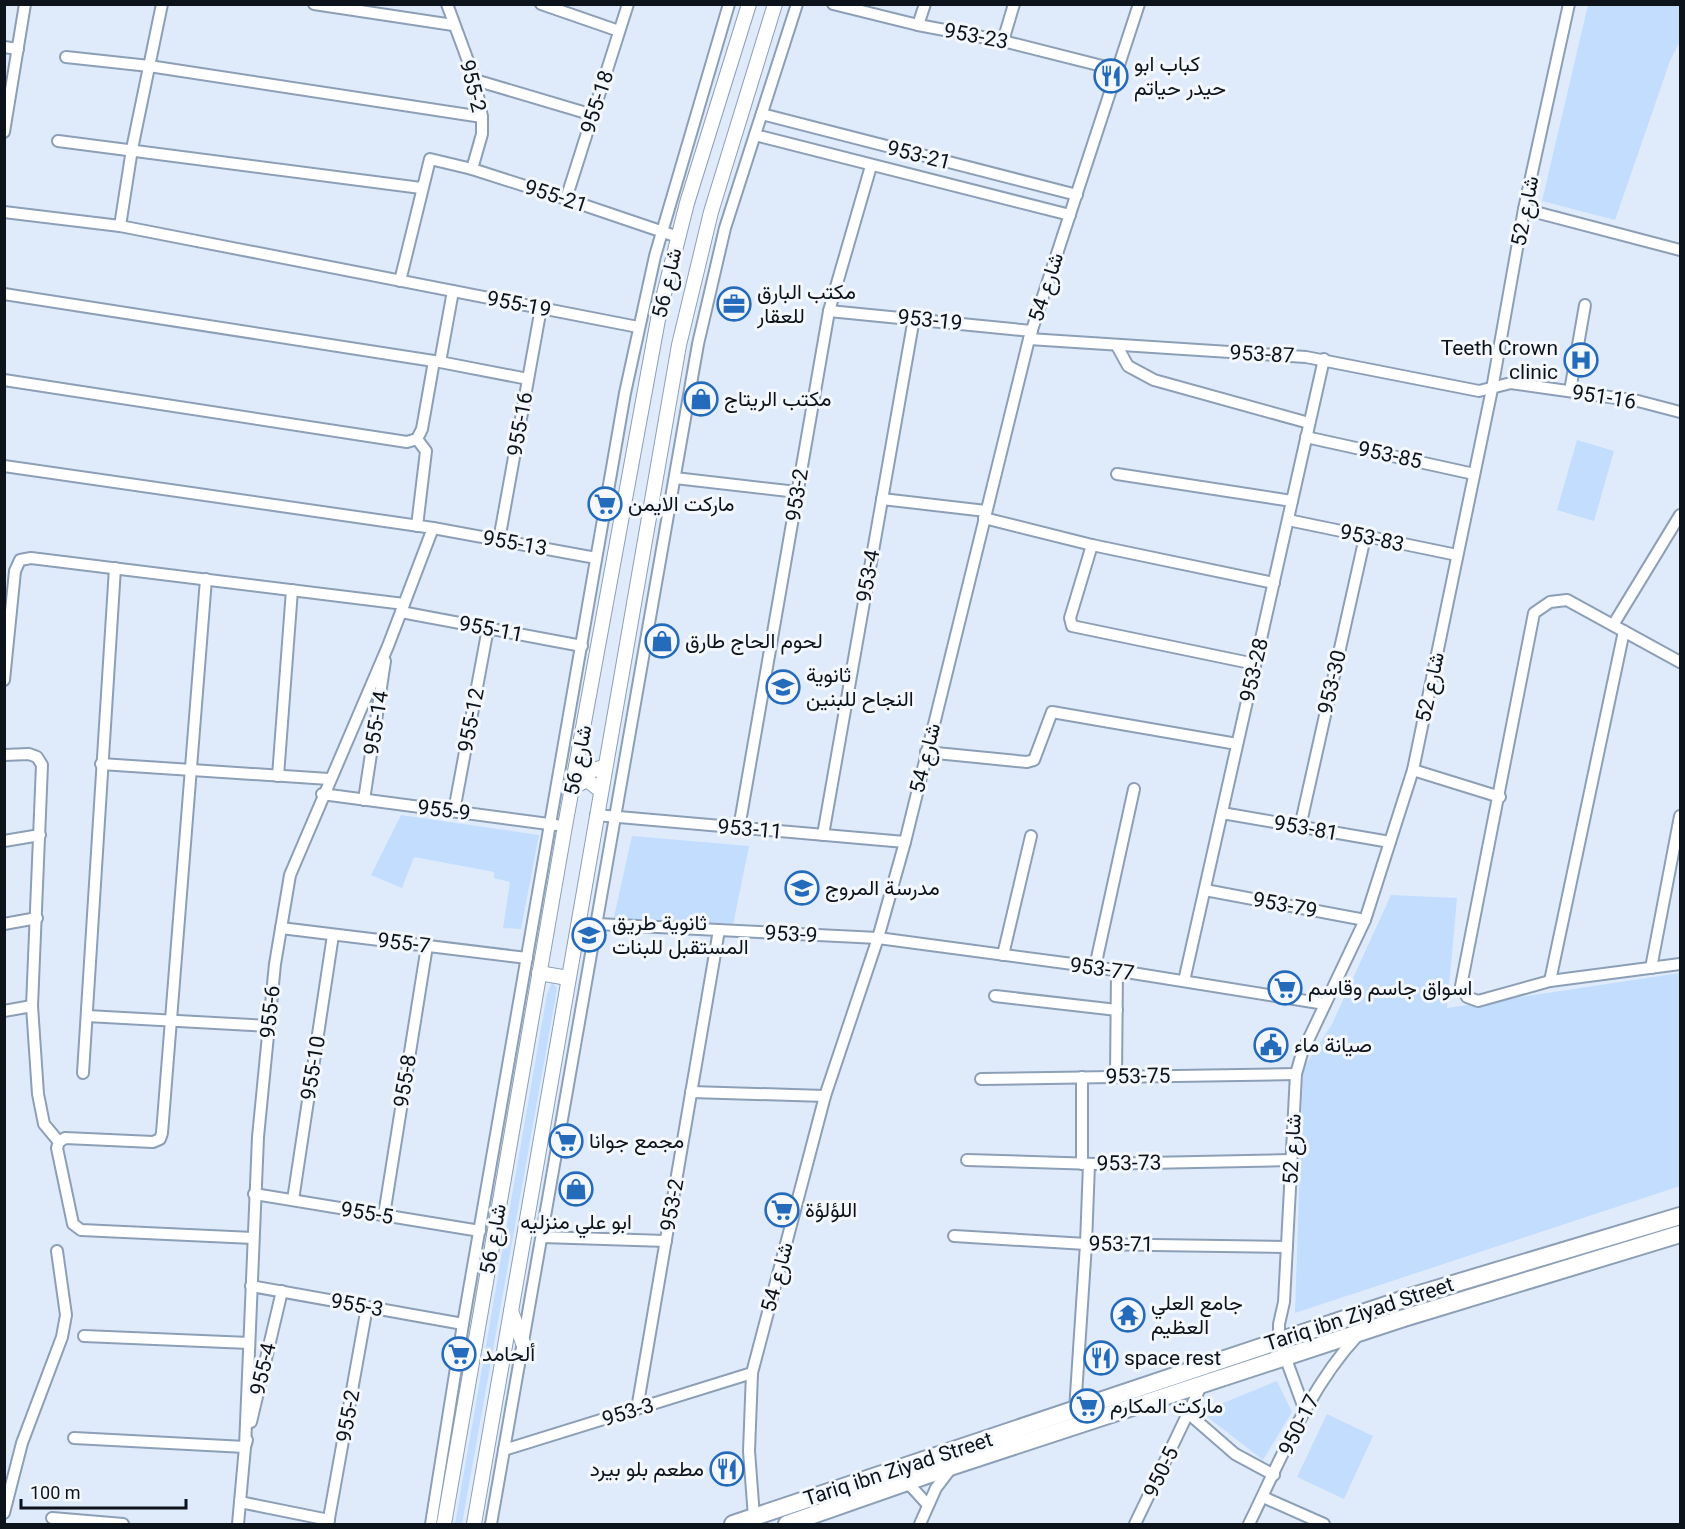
<svg xmlns="http://www.w3.org/2000/svg" width="1685" height="1529" viewBox="0 0 1685 1529" font-family="Roboto,Vazirmatn,sans-serif">
<style>
.green{fill:#c3ddfe}
.lines{fill:none;stroke-linecap:round;stroke-linejoin:round}
.minor-casing{stroke:#8c9fb6;stroke-width:14}
.tertiary-casing{stroke:#8c9fb6;stroke-width:16}
.primary-casing{stroke:#8c9fb6;stroke-width:20}
.minor{stroke:#fff;stroke-width:10}
.tertiary{stroke:#fff;stroke-width:14}
.primary{stroke:#fff;stroke-width:16}
.labels{text-anchor:middle;stroke-width:6;stroke-linejoin:round;paint-order:stroke}
.street-label{font-size:21px;fill:#0c131b;stroke:#f4f8fd}
.poi-label{font-size:21px;fill:#0c131b;stroke:#f4f8fd;text-anchor:start}
</style>
<rect width="100%" height="100%" fill="#dfebfb"/>
<g class="green">
<path d="M1588,5H1680V41L1670,61L1615,220L1542,201Z"/>
<path d="M1577,440L1614,451L1594,521L1557,510Z"/>
<path d="M401,815L539,835L521,929L503,928L510,882L494,878V872L414,857L402,888L371,875Z"/>
<path d="M632,836L749,846L733,925L613,921Z"/>
<path d="M1391,895L1457,898L1447,1008L1680,973V1186L1295,1313L1303,1069L1332,1024Z"/>
<path d="M552,982L557,988L556,995L462,1524H455L547,994Z"/>
<path d="M1277,1381L1292,1412L1263,1460L1201,1412Z"/>
<path d="M1327,1414L1373,1436L1344,1499L1297,1477Z"/>
</g>
<g class="lines">
<g class="minor-casing">
<g id="minor">
<path d="M314,4L453,25"/>
<path d="M447,4L475,80L482,117V134L472,169"/>
<path d="M541,4L619,31"/>
<path d="M833,4L918,25L1003,41L1118,70"/>
<path d="M918,25L925,4"/>
<path d="M1003,41L1014,4"/>
<path d="M4,47L18,49"/>
<path d="M66,57L149,66L482,117"/>
<path d="M475,80L593,115"/>
<path d="M762,114L1077,195"/>
<path d="M4,132L25,4"/>
<path d="M755,135L1070,215"/>
<path d="M58,141L421,188"/>
<path d="M566,199L628,4"/>
<path d="M1524,209L1680,250"/>
<path d="M4,212L120,226L638,327"/>
<path d="M120,226L132,149L162,4"/>
<path d="M400,281L430,159L472,169L566,199L678,237"/>
<path d="M4,294L440,362L528,379"/>
<path d="M829,311L1032,331"/>
<path d="M1029,339L1306,357L1479,391L1511,383L1638,401L1680,412"/>
<path d="M1117,346L1128,366L1154,380L1309,423"/>
<path d="M440,362L453,291"/>
<path d="M4,380L407,442L417,439"/>
<path d="M1570,391L1585,305"/>
<path d="M1306,437L1474,474"/>
<path d="M417,439L422,429L434,361"/>
<path d="M4,466L433,528L596,558"/>
<path d="M1117,474L1292,501"/>
<path d="M675,478L797,492"/>
<path d="M882,499L986,511"/>
<path d="M984,518L1092,545L1274,583"/>
<path d="M1288,520L1457,555"/>
<path d="M417,526L426,451L417,439"/>
<path d="M499,540L541,308"/>
<path d="M1092,545L1070,618L1072,626L1255,664"/>
<path d="M206,579L162,1133L160,1139L153,1142L65,1138L59,1142L57,1148L73,1224L81,1230L253,1238"/>
<path d="M401,612L582,646"/>
<path d="M1613,625L1680,515"/>
<path d="M1680,662L1567,600L1550,602L1534,613L1461,986L1467,997L1478,1001L1550,981L1680,964"/>
<path d="M4,680L15,571L20,560L31,558L404,604"/>
<path d="M926,752L1027,762L1034,760L1052,712L1237,744"/>
<path d="M4,755L29,754L37,757L42,765L32,1006L38,1094L44,1124L59,1142"/>
<path d="M101,764L329,779"/>
<path d="M1413,770L1500,797"/>
<path d="M278,776L292,590"/>
<path d="M322,794L556,825"/>
<path d="M364,800L385,661"/>
<path d="M454,811L488,628"/>
<path d="M1222,813L1390,842"/>
<path d="M596,815L905,842"/>
<path d="M1300,827L1365,537"/>
<path d="M739,828L829,311L871,166"/>
<path d="M823,835L914,318"/>
<path d="M4,841L40,835"/>
<path d="M1205,890L1365,920"/>
<path d="M4,924L37,918"/>
<path d="M597,924L878,938L1095,967L1325,1004"/>
<path d="M281,928L527,958"/>
<path d="M1003,955L1031,836"/>
<path d="M1095,967L1134,789"/>
<path d="M1651,968L1680,816"/>
<path d="M1184,981L1324,359"/>
<path d="M1550,981L1624,631"/>
<path d="M995,996L1117,1010"/>
<path d="M4,1011L32,1006"/>
<path d="M87,1016L269,1026"/>
<path d="M83,1073L115,568"/>
<path d="M1116,1076L1117,971"/>
<path d="M981,1079L1296,1074"/>
<path d="M691,1092L825,1096"/>
<path d="M967,1160L1096,1164L1291,1160"/>
<path d="M1082,1164V1077"/>
<path d="M254,1194L480,1231"/>
<path d="M293,1200L333,935"/>
<path d="M384,1215L427,946"/>
<path d="M954,1236L1086,1244L1287,1247"/>
<path d="M542,1237L666,1241"/>
<path d="M251,1286L463,1324"/>
<path d="M84,1336L249,1343"/>
<path d="M637,1409L719,930"/>
<path d="M1075,1410L1086,1244L1089,1164"/>
<path d="M1305,1411L1279,1340V1324L1284,1302L1296,1074L1302,1053L1365,920L1413,770L1492,389L1524,209L1569,4"/>
<path d="M1189,1414L1235,1454L1274,1475"/>
<path d="M251,1422L282,1291"/>
<path d="M74,1438L245,1447L247,1440"/>
<path d="M504,1450L752,1373"/>
<path d="M907,1482L928,1505"/>
<path d="M1263,1497L1324,1524"/>
<path d="M240,1502L329,1520"/>
<path d="M4,1513L22,1443L62,1337L66,1315L57,1251"/>
<path d="M754,1517L749,1451L752,1373L825,1096L878,938L905,842L1029,339L1139,4"/>
<path d="M52,1518L123,1524"/>
<path d="M238,1524L245,1447L258,1137L275,964L290,875L388,646L433,528"/>
<path d="M328,1524L367,1307"/>
<path d="M431,1524L463,1324L625,393L655,256L729,4"/>
<path d="M491,1524L698,344L725,228L797,4"/>
<path d="M920,1524L936,1488L952,1467"/>
<path d="M1135,1524L1201,1386"/>
<path d="M1249,1524C1281,1459 1308,1389 1358,1335"/>
</g>
</g>
<g class="tertiary-casing">
<g id="tertiary">
<path d="M577,762L590,771L604,767"/>
<path d="M573,787L587,780L600,790"/>
<path d="M539,973L568,978"/>
<path d="M511,1311L523,1343"/>
<path d="M444,1524L565,826L659,314L687,203L749,4"/>
<path d="M474,1524L679,345L711,212L775,4"/>
</g>
</g>
<g class="primary-casing">
<g id="primary">
<path d="M733,1524L1413,1296L1680,1216"/>
<path d="M787,1524L953,1466L1404,1318L1680,1234"/>
</g>
</g>
<use href="#minor" class="minor"/>
<use href="#tertiary" class="tertiary"/>
<use href="#primary" class="primary"/>
</g>
<defs>
<g id="restaurant-ring" transform="scale(1.725)"><circle r="9.5" fill="#f4f8fd" stroke="#256bbc" stroke-width="1.5"/><path d="M-5-6h1v4h1v-4h1v4h1v-4h1v5L-1.5 .5V6h-2V.5L-5-1ZM5-6V6H3V1.5H1.5Q1.5-4 5-6Z" fill="#256bbc"/></g>
<g id="office-ring" transform="scale(1.725)"><circle r="9.5" fill="#f4f8fd" stroke="#256bbc" stroke-width="1.5"/><path d="M-6-3h4V-5.5h4V-3h4V5H-6ZM-1-4.5V-3h2v-1.5ZM-6 0V1H6V0Z" fill="#256bbc"/></g>
<g id="hospital-ring" transform="scale(1.725)"><circle r="9.5" fill="#f4f8fd" stroke="#256bbc" stroke-width="1.5"/><path d="M-5-5h3v3.5h4V-5h3V5h-3V1.5h-4V5h-3Z" fill="#256bbc"/></g>
<g id="shop-ring" transform="scale(1.725)"><circle r="9.5" fill="#f4f8fd" stroke="#256bbc" stroke-width="1.5"/><path d="M-5-2.5h2.3a2.7 3.5 0 0 1 5.4 0H5L5.5 6h-11ZM-1.5-2.5h3a1.5 2.3 0 0 0-3 0Z" fill="#256bbc"/></g>
<g id="supermarket-ring" transform="scale(1.725)"><circle r="9.5" fill="#f4f8fd" stroke="#256bbc" stroke-width="1.5"/><path d="M-6-5.5h2.5l.6 2H6L4.5 2H-2.5L-4.4-4H-6ZM-1.5 3.2a1.3 1.3 0 1 0 .1 0ZM3 3.2a1.3 1.3 0 1 0 .1 0Z" fill="#256bbc"/></g>
<g id="school-ring" transform="scale(1.725)"><circle r="9.5" fill="#f4f8fd" stroke="#256bbc" stroke-width="1.5"/><path d="M0-5L7-2L0 1L-7-2ZM-4 1L0 2.5L4 1V4Q0 6-4 4Z" fill="#256bbc"/></g>
<g id="civic-ring" transform="scale(1.725)"><circle r="9.5" fill="#f4f8fd" stroke="#256bbc" stroke-width="1.5"/><path d="M-.6-6.5H3V-4.5H.6V-3L4-1V1h2V6H-6V1h2V-1L-.6-3ZM-1.2 2.5V6h2.4V2.5Z" fill="#256bbc"/></g>
<g id="temple-ring" transform="scale(1.725)"><circle r="9.5" fill="#f4f8fd" stroke="#256bbc" stroke-width="1.5"/><path d="M0-6L5-2H3V0L6.5 2.5H4V6H1.5V3h-3V6H-4V2.5H-6.5L-3 0V-2H-5Z" fill="#256bbc"/></g>
</defs>
<g fill-rule="evenodd">
<use href="#restaurant-ring" x="1111" y="76"/>
<use href="#office-ring" x="734" y="304"/>
<use href="#hospital-ring" x="1581" y="360"/>
<use href="#shop-ring" x="701" y="399"/>
<use href="#supermarket-ring" x="605" y="504"/>
<use href="#shop-ring" x="662" y="641"/>
<use href="#school-ring" x="783" y="687"/>
<use href="#school-ring" x="802" y="888"/>
<use href="#school-ring" x="589" y="935"/>
<use href="#supermarket-ring" x="1285" y="988"/>
<use href="#civic-ring" x="1271" y="1045"/>
<use href="#supermarket-ring" x="566" y="1141"/>
<use href="#shop-ring" x="576" y="1189"/>
<use href="#supermarket-ring" x="782" y="1210"/>
<use href="#temple-ring" x="1128" y="1315"/>
<use href="#supermarket-ring" x="459" y="1354"/>
<use href="#restaurant-ring" x="1101" y="1358"/>
<use href="#supermarket-ring" x="1087" y="1406"/>
<use href="#restaurant-ring" x="727" y="1469"/>
</g>
<g class="labels">
<g class="street-label">
<text transform="translate(976 36) rotate(11)" y="7">953-23</text>
<text transform="translate(473 86) rotate(76)" y="7">955-2</text>
<text transform="translate(597 102) rotate(-72)" y="7">955-18</text>
<text transform="translate(919 155) rotate(14)" y="7">953-21</text>
<text transform="translate(556 196) rotate(18)" y="7">955-21</text>
<text transform="translate(1525 211) rotate(-79)" y="7">شارع 52</text>
<text transform="translate(667 283) rotate(-77)" y="7">شارع 56</text>
<text transform="translate(1046 287) rotate(-72)" y="7">شارع 54</text>
<text transform="translate(519 304) rotate(11)" y="7">955-19</text>
<text transform="translate(930 320) rotate(6)" y="7">953-19</text>
<text transform="translate(1262 354) rotate(3)" y="7">953-87</text>
<text transform="translate(1604 397) rotate(9)" y="7">951-16</text>
<text transform="translate(520 424) rotate(-80)" y="7">955-16</text>
<text transform="translate(1390 455) rotate(12)" y="7">953-85</text>
<text transform="translate(797 495) rotate(-81)" y="7">953-2</text>
<text transform="translate(1372 538) rotate(12)" y="7">953-83</text>
<text transform="translate(515 543) rotate(10)" y="7">955-13</text>
<text transform="translate(868 576) rotate(-80)" y="7">953-4</text>
<text transform="translate(491 629) rotate(11)" y="7">955-11</text>
<text transform="translate(1254 670) rotate(-77)" y="7">953-28</text>
<text transform="translate(1332 682) rotate(-77)" y="7">953-30</text>
<text transform="translate(1430 687) rotate(-78)" y="7">شارع 52</text>
<text transform="translate(471 720) rotate(-79)" y="7">955-12</text>
<text transform="translate(376 723) rotate(-81)" y="7">955-14</text>
<text transform="translate(925 758) rotate(-76)" y="7">شارع 54</text>
<text transform="translate(578 760) rotate(-79)" y="7">شارع 56</text>
<text transform="translate(444 810) rotate(7)" y="7">955-9</text>
<text transform="translate(1306 828) rotate(10)" y="7">953-81</text>
<text transform="translate(750 829) rotate(5)" y="7">953-11</text>
<text transform="translate(1285 905) rotate(11)" y="7">953-79</text>
<text transform="translate(791 934) rotate(3)" y="7">953-9</text>
<text transform="translate(404 943) rotate(7)" y="7">955-7</text>
<text transform="translate(1102 969) rotate(8)" y="7">953-77</text>
<text transform="translate(270 1012) rotate(-84)" y="7">955-6</text>
<text transform="translate(313 1068) rotate(-81)" y="7">955-10</text>
<text transform="translate(1138 1076) rotate(-1)" y="7">953-75</text>
<text transform="translate(405 1081) rotate(-81)" y="7">955-8</text>
<text transform="translate(1292 1149) rotate(-87)" y="7">شارع 52</text>
<text transform="translate(1129 1163) rotate(-1)" y="7">953-73</text>
<text transform="translate(672 1205) rotate(-80)" y="7">953-2</text>
<text transform="translate(367 1213) rotate(9)" y="7">955-5</text>
<text transform="translate(493 1239) rotate(-80)" y="7">شارع 56</text>
<text transform="translate(1121 1244) rotate(1)" y="7">953-71</text>
<text transform="translate(777 1277) rotate(-75)" y="7">شارع 54</text>
<text transform="translate(357 1305) rotate(10)" y="7">955-3</text>
<text transform="translate(1359 1314) rotate(-18)" y="7">Tariq ibn Ziyad Street</text>
<text transform="translate(263 1369) rotate(-77)" y="7">955-4</text>
<text transform="translate(628 1412) rotate(-17)" y="7">953-3</text>
<text transform="translate(348 1416) rotate(-80)" y="7">955-2</text>
<text transform="translate(1299 1425) rotate(-63)" y="7">950-17</text>
<text transform="translate(898 1469) rotate(-18)" y="7">Tariq ibn Ziyad Street</text>
<text transform="translate(1161 1472) rotate(-64)" y="7">950-5</text>
</g>
<g class="poi-label">
<text x="1134" y="71">كباب ابو<tspan x="1134" dy="24">حيدر حياتم</tspan></text>
<text x="757" y="299">مكتب البارق<tspan x="757" dy="24">للعقار</tspan></text>
<text x="1558" y="355" text-anchor="end">Teeth Crown<tspan x="1558" dy="24">clinic</tspan></text>
<text x="724" y="406">مكتب الريتاج</text>
<text x="628" y="511">ماركت الايمن</text>
<text x="685" y="648">لحوم الحاج طارق</text>
<text x="806" y="682">ثانوية<tspan x="806" dy="24">النجاح للبنين</tspan></text>
<text x="825" y="895">مدرسة المروج</text>
<text x="612" y="930">ثانوية طريق<tspan x="612" dy="24">المستقبل للبنات</tspan></text>
<text x="1308" y="995">اسواق جاسم وقاسم</text>
<text x="1294" y="1052">صيانة ماء</text>
<text x="589" y="1148">مجمع جوانا</text>
<text x="805" y="1217">اللؤلؤة</text>
<text x="576" y="1229" text-anchor="middle">ابو علي منزليه</text>
<text x="1151" y="1310">جامع العلي<tspan x="1151" dy="24">العظيم</tspan></text>
<text x="482" y="1361">ألحامد</text>
<text x="1124" y="1365">space rest</text>
<text x="1110" y="1413">ماركت المكارم</text>
<text x="704" y="1476" text-anchor="end">مطعم بلو بيرد</text>
</g>
</g>
<rect width="1685" height="1529" fill="none" stroke="#0c131b" stroke-width="12"/>
<path d="M21 1499v9h165v-9" fill="none" stroke="#0c131b" stroke-width="3"/>
<text x="30" y="1499" font-size="18" fill="#0c131b" stroke="#f4f8fd" stroke-width="4.5" paint-order="stroke">100 m</text>
</svg>
